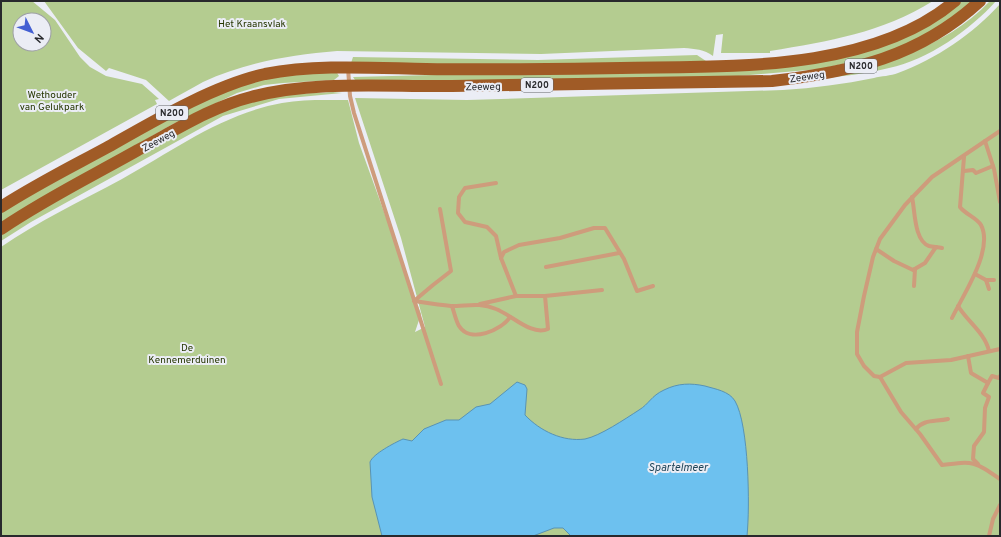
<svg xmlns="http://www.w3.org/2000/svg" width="1001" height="537" viewBox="0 0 1001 537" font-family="Overpass,sans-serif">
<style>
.green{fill:#b4cc90;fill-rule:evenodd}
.water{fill:#6dc1ef;stroke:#5893b4}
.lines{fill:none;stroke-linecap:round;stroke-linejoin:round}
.lane{stroke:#ce9c7c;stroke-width:4}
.primary{stroke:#a05b26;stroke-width:12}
.labels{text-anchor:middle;stroke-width:4;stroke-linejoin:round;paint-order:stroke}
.shield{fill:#ebedf5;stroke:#626468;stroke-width:1}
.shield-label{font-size:9px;font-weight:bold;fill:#28292c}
.park-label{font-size:10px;fill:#253600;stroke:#ebedf5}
.street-label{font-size:10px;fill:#28292c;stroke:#ebedf5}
.water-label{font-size:11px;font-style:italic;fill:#1f4457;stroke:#ebedf5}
</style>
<rect width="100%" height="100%" fill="#ebedf5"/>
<g class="green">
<path d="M1,1H32L55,20L80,57L90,67L106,76L142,84L159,99L155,100L157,104L1,190ZM20,20H44V44H20Z"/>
<path d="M44,1H933C881,33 830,41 770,51V53H721L723,34L716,35L713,56C704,49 695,49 684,48L541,54L337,51C291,55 246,62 203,82C192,88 180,95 169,101L146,80L109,68L106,71L78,48Z"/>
<path d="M960,1H973L937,31L878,56L820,69L727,77L452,83L355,80L353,77L470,74L844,55Z"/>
<path d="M990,1H996C970,30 928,60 889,68C866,74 842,76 819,79C883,62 942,51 990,1Z"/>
<path d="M1000,4V536H1V247C39,221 81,201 122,179C174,150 222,114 282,103C304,99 326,100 348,100L359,143L421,314L415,332L425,327L401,238L355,98L467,100L783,90C814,88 844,84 874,78C881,76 891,76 898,73C936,59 973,34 1000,4Z"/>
<path d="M697,55L706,61L609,66L351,63L353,57L538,60Z"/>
<path d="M336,71L339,76L334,80L283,83L264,85L237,93L173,124L1,222V212L18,202L203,100L262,77Z"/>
<path d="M333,92L342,93L279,99L223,116L31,222L1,241V233L6,229L219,111L273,95Z"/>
</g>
<path class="water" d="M517,382L525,385L527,389L525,415C540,431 563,442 585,439C600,436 625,419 639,410C649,404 651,396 664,390C678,383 691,383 705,386C715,389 729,391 735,401C749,425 750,507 747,536H571L563,528H554L533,536H382L372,497L370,462C373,454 394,443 403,439L412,441L424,429L446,420H459L476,407L490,404Z"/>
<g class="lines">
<g class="lane">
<path d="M348,68L350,96L354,113L441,384"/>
<path d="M1000,131L932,177L905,205L880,239L873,257L864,296L857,332V354L864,366L874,376L880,377L901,412L920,434L942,465C974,461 974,461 1000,479"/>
<path d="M985,141L994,169L1000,202"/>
<path d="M964,171L973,170L976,173L993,166"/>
<path d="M496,183L465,188L459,197L458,213L465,222L487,227L496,236L501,258"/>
<path d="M912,197C915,210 914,241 929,246C933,247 938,247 942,248"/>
<path d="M440,209L451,271L433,285L414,301C427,303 439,305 451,306C468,306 479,302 496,309C512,315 531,336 548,329L545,296L602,290"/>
<path d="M876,249L894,261L913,270L925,263L936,247"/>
<path d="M546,267L619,253"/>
<path d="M975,274L986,280H994"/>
<path d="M986,280L989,289"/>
<path d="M914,286L915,269"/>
<path d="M516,296L501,258L504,252L519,245L560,238L594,228H605L624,259L637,291L653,286"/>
<path d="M480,304L516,296H545"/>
<path d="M452,306C454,312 456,321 459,326C470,344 502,330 510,317"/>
<path d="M958,306C967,321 985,333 989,351"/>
<path d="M952,318C963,295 994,250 981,225C977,218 965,214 960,207L964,157"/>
<path d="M968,356L971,373L988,383L983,393L989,397L985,408L984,432L974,446L973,459L978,464"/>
<path d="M880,377L906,363L951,360L1000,349"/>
<path d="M988,383L992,376L999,378L1000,376"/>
<path d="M916,429C924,419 935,422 948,419"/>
<path d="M989,536L993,519L1000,505"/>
</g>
<g class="primary">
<path d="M1,207C35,185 71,167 106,148C152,122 214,85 265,74C317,64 373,68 426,69C491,70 556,69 621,68C726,66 870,73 955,1"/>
<path d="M1,229C45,199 92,176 138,150C174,131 211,107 251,97C316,80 386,87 452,86C559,85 665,82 772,81C852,72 919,57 980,1"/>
</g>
</g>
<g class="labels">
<g class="shield">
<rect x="845" y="59" width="32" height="14" rx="3"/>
<rect x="521" y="78" width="32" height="14" rx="3"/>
<rect x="156" y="106" width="32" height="14" rx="3"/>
</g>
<g class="shield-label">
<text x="861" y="69">N200</text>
<text x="537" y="88">N200</text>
<text x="172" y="116">N200</text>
</g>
<g class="park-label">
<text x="252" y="27">Het Kraansvlak</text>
<text x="52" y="98">Wethouder<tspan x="52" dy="12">van Gelukpark</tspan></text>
<text x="187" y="351">De<tspan x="187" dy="12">Kennemerduinen</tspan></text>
</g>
<g class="street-label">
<text transform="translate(807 76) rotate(-8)" y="4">Zeeweg</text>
<text transform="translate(483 86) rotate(-1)" y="4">Zeeweg</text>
<text transform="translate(158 140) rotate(-29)" y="4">Zeeweg</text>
</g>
<g class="water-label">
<text x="678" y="471">Spartelmeer</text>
</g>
</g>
<rect width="1001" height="537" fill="none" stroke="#28292c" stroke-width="4"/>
<g transform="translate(32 32) rotate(132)"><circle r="19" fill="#ebedf5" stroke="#9d9fa5"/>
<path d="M0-3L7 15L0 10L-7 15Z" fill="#435fd2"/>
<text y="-6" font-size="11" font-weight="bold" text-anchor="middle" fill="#28292c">N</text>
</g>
</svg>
